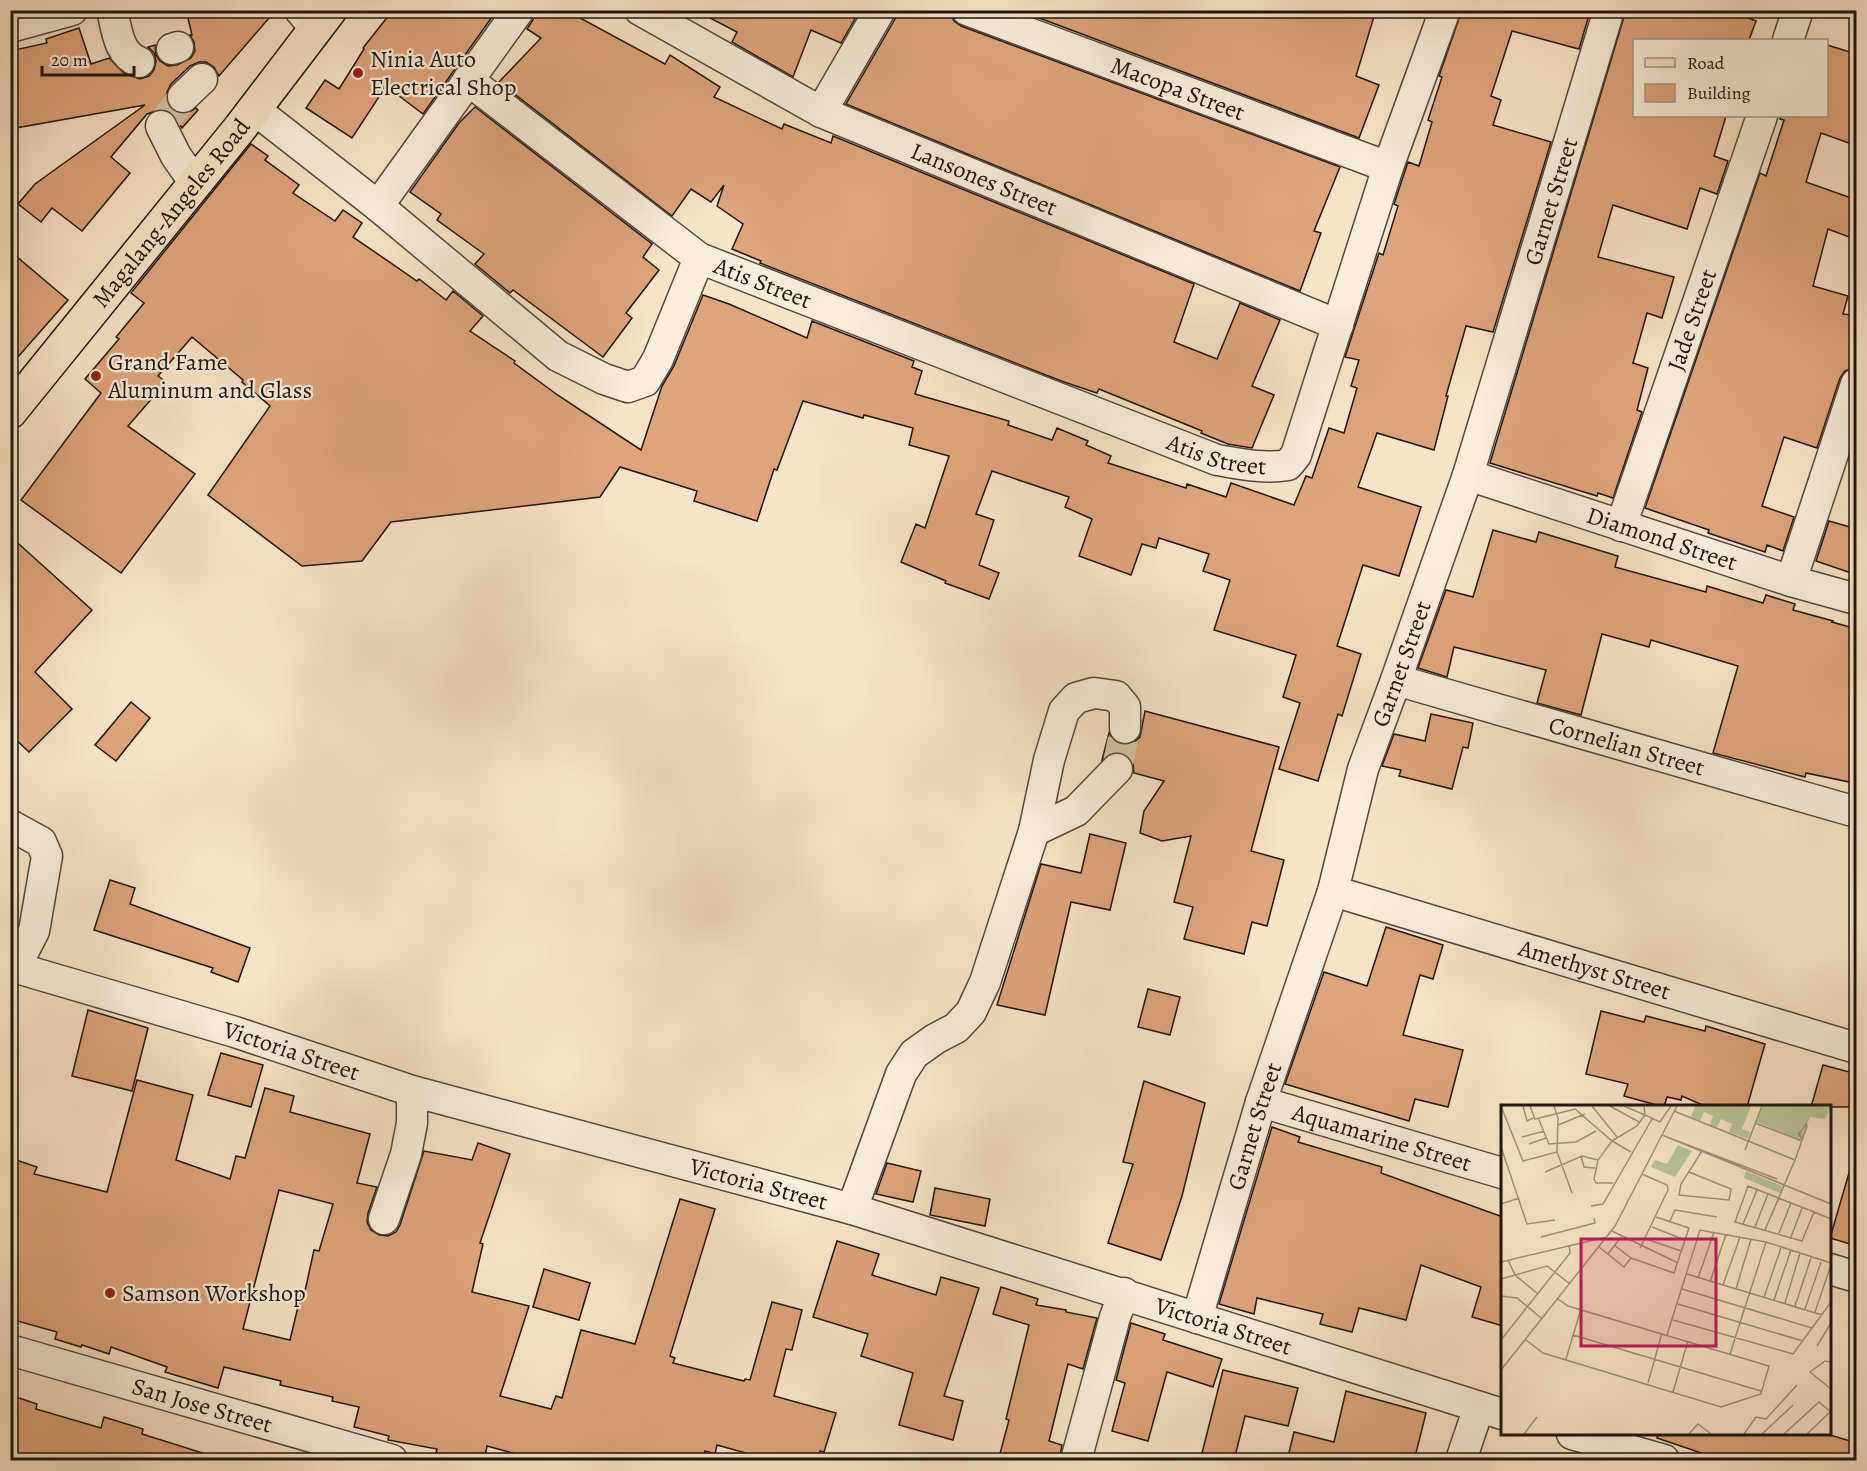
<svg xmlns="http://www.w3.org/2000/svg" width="1867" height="1471" viewBox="0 0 1867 1471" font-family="Alegreya,serif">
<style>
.building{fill:#dea47b;stroke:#1e150d;stroke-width:1.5;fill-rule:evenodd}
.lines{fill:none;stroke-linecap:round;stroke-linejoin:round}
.minor-tunnel{stroke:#d6c4aa;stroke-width:30;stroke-dasharray:30 15;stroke-linecap:butt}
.minor-casing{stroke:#54483b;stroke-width:33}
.major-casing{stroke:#1e150d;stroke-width:36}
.minor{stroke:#faedda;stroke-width:30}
.major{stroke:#f7e3c6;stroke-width:33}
.poi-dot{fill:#8f2418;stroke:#faedda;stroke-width:2}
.labels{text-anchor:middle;stroke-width:4.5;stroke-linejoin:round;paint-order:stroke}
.poi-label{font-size:24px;fill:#1e150d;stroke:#faedda;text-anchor:start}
.street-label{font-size:24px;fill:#1e150d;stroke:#faedda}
.inset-road{fill:none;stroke:#a0917c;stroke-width:1.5}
.view{fill:#c2185b;fill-opacity:0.15;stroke:#c2185b;stroke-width:3}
.inset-edge{fill:none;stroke:#1e150d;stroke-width:3}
</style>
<rect width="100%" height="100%" fill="#f7e3c6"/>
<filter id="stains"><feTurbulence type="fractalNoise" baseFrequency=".00333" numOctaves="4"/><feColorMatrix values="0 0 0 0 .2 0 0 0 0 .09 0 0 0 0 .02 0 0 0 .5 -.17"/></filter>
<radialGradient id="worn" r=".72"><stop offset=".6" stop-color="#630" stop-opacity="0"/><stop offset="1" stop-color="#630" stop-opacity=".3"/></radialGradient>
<g class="building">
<path d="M186,10H276L219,76L214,67L206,62H199L190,66L171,84L167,92L166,100L171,109L179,114H186L196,108L198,110L182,128L170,111L161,109L147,114L111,157L130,173L82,231L52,208L41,222L18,204L35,184L145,105L10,129V51L47,43L46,39L79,28L91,64L109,58L124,73L140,79L149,76L154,70L156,61L154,53L148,47L155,45L156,55L160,61L168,66L177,65L191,58L195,51L194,42L190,35H192Z"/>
<path d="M393,10H497L423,114L386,86L352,138L306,108L325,80L339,89L364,49L363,48Z"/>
<path d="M536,10H585L580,18L665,64L670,55L720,87L714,97L782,129L784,124L831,143L833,136L1194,284L1174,342L1217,359L1240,303L1280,320L1252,386L1274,395L1252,448L1228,444L1201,433L1202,431L1099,389L1097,393L1064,382L760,263L761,261L732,249L743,224L717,206L724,185L711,202L691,189L672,216L499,82L541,38L527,29L533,20Z"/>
<path d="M695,10H860L841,43L811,30L793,77L732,42L737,32Z"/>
<path d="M897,10H938L951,15L954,21L961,26L1340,167L1314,231L1321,233L1300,291L846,104L895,19Z"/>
<path d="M1018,10H1376L1356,76L1379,85L1359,138Z"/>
<path d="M1462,10H1574L1589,15L1579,49L1512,31L1491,96L1501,100L1493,125L1551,142L1493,332L1466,326L1446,396H1448L1434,450L1377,433L1358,487L1421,507L1399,576L1363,565L1337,646L1361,654L1342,716L1338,714L1318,781L1279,769L1300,703L1283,697L1296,655L1214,630L1230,580L1203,571L1209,554L1159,538L1156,548L1142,544L1131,575L1079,556L1092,519L1065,507L1069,497L992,471L976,514L994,520L979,565L999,573L989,599L945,583L946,581L901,562L916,524L925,528L949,456L909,445L913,428L864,415L863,418L803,401L777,470L774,469L757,521L694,501L697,491L620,467L600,497L391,522L362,561L302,566L208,495L270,406L242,382L243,380L192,337L158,376L166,382L128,426L195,474L121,573L21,500L101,393L85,379L119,339L116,337L144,303L131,293L251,144L268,156L265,160L299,185L293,193L335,221L343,210L362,223L353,237L417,281L419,279L446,300L453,291L483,316L470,331L515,361L514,363L559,396L641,450L662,386L674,366L703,295L729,304L807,338L812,321L914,361L912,367L922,371L915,394L1009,421L1008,425L1052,440L1057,428L1088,441L1086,445L1111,456L1108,463L1186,488L1187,484L1226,497L1231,483L1294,505L1306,476L1312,478L1329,428L1344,433L1357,388L1351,386L1359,360L1345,357L1379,253L1383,255L1398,206L1394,204L1408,162L1419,166L1432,122L1428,120L1442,77L1439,76Z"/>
<path d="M1626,10H1727L1756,21L1749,40H1635V116H1726L1714,156L1728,161L1717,194L1700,188L1687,229L1613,205L1598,257L1674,277L1662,318L1647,313L1633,363L1648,368L1637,410L1642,412L1613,498L1598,493L1597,496L1490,463Z"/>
<path d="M1827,45L1857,54V146L1821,133L1806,182L1857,200V240L1828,229L1813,286L1848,296L1843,314L1857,316V367L1845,371L1840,378L1817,448L1784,437L1762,506L1794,517L1783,551L1767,545L1765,552L1708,533L1709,530L1645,508L1760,173L1766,176L1784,120L1780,119L1781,116H1827Z"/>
<path d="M475,107L652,244L643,257L659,270L626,313L632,318L603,357L513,290L510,293L475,264L484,254L437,220L441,214L410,192L459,123Z"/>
<path d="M10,251L68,300L10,366Z"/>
<path d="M1829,521L1857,529V575L1816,561Z"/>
<path d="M1493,530L1536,542L1539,532L1618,556L1615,567L1706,592L1707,586L1763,603L1766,595L1795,604L1793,610L1833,621L1832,622L1857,629V768L1854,783L1806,773L1805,777L1713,753L1738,666L1651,640L1649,647L1602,634L1581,715L1537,703L1546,670L1454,647L1447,677L1418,668L1446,590L1473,597Z"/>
<path d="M10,536L92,610L35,672L72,709L29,752L10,734Z"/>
<path d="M131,702L150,718L116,761L95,745Z"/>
<path d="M1145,711L1279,747L1251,851L1284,860L1267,926L1252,922L1244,954L1184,939L1193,907L1174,902L1191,836L1162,841L1140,833L1144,811L1164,781L1134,773L1133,764L1129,756L1122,753H1112L1102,760L1109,733L1116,743L1124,745L1133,743L1140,737Z"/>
<path d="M1431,714L1473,723L1468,748L1463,747L1452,789L1399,776L1401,770L1382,766L1394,734L1425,741Z"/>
<path d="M1090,834L1126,843L1110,910L1071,902L1045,1015L997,1005L1041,864L1081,873Z"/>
<path d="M110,880L135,888L130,904L250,948L238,982L211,972L213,968L94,930Z"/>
<path d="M1386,927L1443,945L1433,979L1420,975L1403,1035L1463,1050L1448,1107L1415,1099L1409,1121L1285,1084L1324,972L1367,986Z"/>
<path d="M1148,989L1180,997L1170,1035L1138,1027Z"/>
<path d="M88,1010L148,1028L132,1091L72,1076Z"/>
<path d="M1601,1011L1644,1022L1646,1016L1705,1031L1706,1026L1765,1044L1747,1107H1707L1682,1096L1681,1100L1667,1097L1664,1107L1624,1096L1628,1084L1586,1074Z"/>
<path d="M221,1053L263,1065L251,1107L208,1095Z"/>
<path d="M1823,1065L1857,1074L1849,1107H1811Z"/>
<path d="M137,1080L193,1095L176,1160L230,1179L236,1156L245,1158L265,1088L294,1096L290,1112L370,1134L357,1183L377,1187L368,1213L367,1222L371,1230L379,1235L388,1236L396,1232L400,1225L424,1151L472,1160L478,1143L510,1154L480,1243L483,1244L472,1292L529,1306L500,1396L551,1409L556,1396L562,1398L581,1330L635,1344L680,1199L715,1209L670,1356L675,1358L673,1363L744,1381L745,1379L750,1380L772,1302L802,1310L792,1350L786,1349L774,1396L836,1413L824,1452L820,1451L817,1461H774L717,1445L715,1454L705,1451L702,1461H541L487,1446L484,1461H460L461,1458L436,1453L437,1449L388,1440L389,1436L354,1427L359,1407L332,1401L333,1397L280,1385L281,1381L224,1367L218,1388L165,1372L167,1367L111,1347L109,1354L82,1345L81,1347L55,1339L57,1332L10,1319V1158L37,1167L34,1174L107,1192ZM279,1190L333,1204L319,1251L314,1250L305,1291L302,1290L290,1340L243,1329Z"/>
<path d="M1144,1081L1205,1103L1182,1196L1161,1260L1108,1243L1133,1164L1123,1162Z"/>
<path d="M1272,1127L1300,1137L1298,1142L1382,1167L1381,1173L1503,1217V1326L1472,1317L1481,1287L1421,1265L1406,1320L1359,1308L1352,1332L1320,1324L1323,1314L1257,1298L1254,1314L1219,1304Z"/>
<path d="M887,1163L921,1171L913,1202L876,1194Z"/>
<path d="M1851,1166L1857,1167V1246L1830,1238Z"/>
<path d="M935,1188L990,1199L985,1226L930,1215Z"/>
<path d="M837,1241L879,1254L872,1275L936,1295L941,1277L979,1288L944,1396L963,1401L953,1440L899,1425L913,1373L861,1356L868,1334L813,1317Z"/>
<path d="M544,1269L590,1283L579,1320L533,1307Z"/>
<path d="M1001,1287L1038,1299L1036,1305L1066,1310V1312L1097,1318L1083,1369L1068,1364L1049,1441L1062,1445L1059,1461H998L1009,1420L1006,1419L1029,1325L993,1314Z"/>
<path d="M1131,1323L1165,1334L1163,1340L1222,1359L1213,1387L1167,1372L1148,1441L1112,1431L1125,1383L1116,1380Z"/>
<path d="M1223,1370L1298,1388L1288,1426L1245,1416L1234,1461H1200Z"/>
<path d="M1346,1391L1426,1413L1414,1461H1287L1294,1432L1334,1442Z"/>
<path d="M10,1395L37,1404L36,1409L101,1428L104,1417L143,1429L142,1434L209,1455L208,1461H10Z"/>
<path d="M1658,1434H1827L1857,1443V1461H1725L1657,1438Z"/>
</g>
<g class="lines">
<g class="minor-tunnel">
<path d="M161,126L183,97"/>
<path d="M1117,769L1125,728"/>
</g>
<g class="minor-casing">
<g id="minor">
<path d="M112,10C117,30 118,54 139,62"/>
<path d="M300,10L316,29"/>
<path id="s1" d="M640,10L821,112L1338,325"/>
<path id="s2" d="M967,10L1388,167"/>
<path d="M10,27L72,10"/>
<path d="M1788,40L1798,10"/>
<path d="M172,49L178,47"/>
<path id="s3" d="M468,80L699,258L1217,460C1241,464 1263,469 1288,465L1296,455L1388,167L1445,10"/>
<path d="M183,97L202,79"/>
<path d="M254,109L378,206L558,356L604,379L628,387L645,381L658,359L699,258"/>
<path d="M821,112L880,10"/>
<path d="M161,126L176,156L195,183"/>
<path d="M378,206L519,10"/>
<path id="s4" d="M1468,475L1791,581L1856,599"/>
<path id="s5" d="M1621,526L1762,116"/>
<path d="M1791,581L1856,384"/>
<path id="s6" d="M1396,680L1856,812"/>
<path d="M10,825L41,842L47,856L34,931L16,966"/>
<path d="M1034,831L1076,811L1117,769"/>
<path id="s7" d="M1333,891L1856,1048"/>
<path id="s8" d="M10,966L235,1032L412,1091L852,1209L1502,1414"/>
<path id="s9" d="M1261,1102L1502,1173"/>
<path d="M852,1209L901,1074L914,1054L935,1039L956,1028L971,1012L985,982L1034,831L1049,760L1064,711L1076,698L1094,693L1116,696L1125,707V728"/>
<path d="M384,1219L406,1154L412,1123V1091"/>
<path d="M1830,1269L1856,1277"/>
<path id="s10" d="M1197,1318L1261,1102L1333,891L1363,769L1396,680L1468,475L1609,10"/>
<path id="s11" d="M10,1350L392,1460"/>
<path d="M1572,1434L1664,1460"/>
<path d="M1076,1460L1115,1317L1124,1293"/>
<path d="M1461,1460L1479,1407"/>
</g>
</g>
<g class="major-casing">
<g id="major">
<path id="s12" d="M10,412L240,128L330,10"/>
</g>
</g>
<use href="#minor" class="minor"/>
<use href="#major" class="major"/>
</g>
<g class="poi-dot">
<circle cx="358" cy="73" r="6"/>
<circle cx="96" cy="376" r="6"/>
<circle cx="110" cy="1293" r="6"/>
</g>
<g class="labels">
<g class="poi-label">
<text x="370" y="67">Ninia Auto<tspan x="370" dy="28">Electrical Shop</tspan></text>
<text x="108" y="370">Grand Fame<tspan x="108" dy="28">Aluminum and Glass</tspan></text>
<text x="122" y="1301">Samson Workshop</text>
</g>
<g class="street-label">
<text dy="8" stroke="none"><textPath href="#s2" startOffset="225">Macopa Street</textPath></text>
<text dy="8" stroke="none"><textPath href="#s1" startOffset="384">Lansones Street</textPath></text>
<text dy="8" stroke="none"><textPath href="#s10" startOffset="1172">Garnet Street</textPath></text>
<text dy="8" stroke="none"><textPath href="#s12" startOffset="256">Magalang-Angeles Road</textPath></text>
<text dy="8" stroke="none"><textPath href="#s3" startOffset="360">Atis Street</textPath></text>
<text dy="8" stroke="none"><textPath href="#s5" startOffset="218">Jade Street</textPath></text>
<text dy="8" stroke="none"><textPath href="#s3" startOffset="846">Atis Street</textPath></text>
<text dy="8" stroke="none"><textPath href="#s4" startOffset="204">Diamond Street</textPath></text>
<text dy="8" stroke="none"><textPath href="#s10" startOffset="686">Garnet Street</textPath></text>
<text dy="8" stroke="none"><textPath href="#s6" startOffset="240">Cornelian Street</textPath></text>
<text dy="8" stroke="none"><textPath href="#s7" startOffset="273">Amethyst Street</textPath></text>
<text dy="8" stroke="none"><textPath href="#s8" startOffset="294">Victoria Street</textPath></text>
<text dy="8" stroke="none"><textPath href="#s10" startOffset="200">Garnet Street</textPath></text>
<text dy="8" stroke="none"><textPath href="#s9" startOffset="126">Aquamarine Street</textPath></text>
<text dy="8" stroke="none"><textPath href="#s8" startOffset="780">Victoria Street</textPath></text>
<text dy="8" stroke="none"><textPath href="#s8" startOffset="1266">Victoria Street</textPath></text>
<text dy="8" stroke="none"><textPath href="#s11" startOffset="200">San Jose Street</textPath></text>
</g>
</g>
<g transform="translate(1501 1105)">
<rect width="330" height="330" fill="#f7e3c6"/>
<path d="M194,1H250L241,24L249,27L247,34L228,27L231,19L220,14L216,22L209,20L212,11L203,7L199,16L190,12ZM262,1H330V2L324,14L309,12L300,35L256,17ZM177,40L191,46L174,72L150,62L154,55L166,59ZM245,66L281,81L279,88L243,73Z" fill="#b7c599"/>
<path class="inset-road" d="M0,1L22,56L56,47M22,1L26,16L32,13M29,1L34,14L74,4L111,36L136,21L144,10L123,1M53,1L57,13L56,47L71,88M91,1L116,32M109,1L138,17M143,1L144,10L159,17L170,1M173,6L294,55M37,13L48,39L75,37L95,26M254,18L301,36M57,20L84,9M161,30L330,99M21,32L43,26M166,32L276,74M111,36L97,55L93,74L95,78H112M111,36L130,47M28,39L45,33M0,42L26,119L54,115M244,45L261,1M80,51L83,62L94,63M44,67L81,51L97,55M188,67L230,84L228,95L178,90L180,79L201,46M0,99L18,93M90,101L102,99L151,14M313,107L301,136L234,117L247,81L290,98L313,107L330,114M169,116L174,105L216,112M242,119L256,85M151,122L184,135M254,122L267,89M264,125L294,55L306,21L305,19L298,29L301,34M111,126L177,158M278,128L290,98M40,132L94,118L93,113M290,132L301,103M145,134L180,146M113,140L130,153L173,168L188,123L155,112M98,142L123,162L130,153M139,143L167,85L166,80L141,69M107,149L120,132M7,155L14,170L37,189M0,157L106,132M186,169L321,210M197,173L213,127M0,174L46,161L69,179M209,177L225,129M222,180L239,132M181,184L311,223M235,184L250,134M0,191L16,193L40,213M263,192L280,143M273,195L290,145M284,198L299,148M177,199L302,236M294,201L310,153M304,204L320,157M314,207L330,160M172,215L292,249L330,197M72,230L260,286M166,230L199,125L265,137L330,158M0,235L69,148L68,140M25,235L42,248L220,302L260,289L268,261L67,201L57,194M316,241L330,218M229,249L265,137M65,254L80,204M330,257L324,256L309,267L330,284M0,265L114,121L176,1M147,278L161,228M172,287L187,236M23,329L36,312M188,329L197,319L210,329M243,329L255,312L265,314L296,280M261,329L292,300M283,329L318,297L330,307M306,329L330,306"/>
<path class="view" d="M80,134H215V241H80Z"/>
<rect width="330" height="330" class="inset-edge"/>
</g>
<rect width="1867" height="1471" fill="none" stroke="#f7e3c6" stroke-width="36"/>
<rect x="12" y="12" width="1843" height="1447" fill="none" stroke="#1e150d" stroke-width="3"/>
<rect x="18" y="18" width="1831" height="1435" fill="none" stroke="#1e150d" stroke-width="1.5"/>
<rect x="1633" y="39" width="195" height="78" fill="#faedda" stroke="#a29788" stroke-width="1.5"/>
<rect x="1645" y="58" width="30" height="9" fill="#f7e3c6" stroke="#a29788" stroke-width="1.5"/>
<text x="1687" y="69" font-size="18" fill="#1e150d">Road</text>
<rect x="1645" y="84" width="30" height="18" fill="#dea47b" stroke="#a29788" stroke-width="1.5"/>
<text x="1687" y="99" font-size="18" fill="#1e150d">Building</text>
<path d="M42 66v9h92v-9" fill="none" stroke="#1e150d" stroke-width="3"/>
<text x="51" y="66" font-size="18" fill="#1e150d" stroke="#faedda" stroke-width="4.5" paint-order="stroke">20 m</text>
<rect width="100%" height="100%" filter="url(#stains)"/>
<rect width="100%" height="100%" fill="url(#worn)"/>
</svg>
